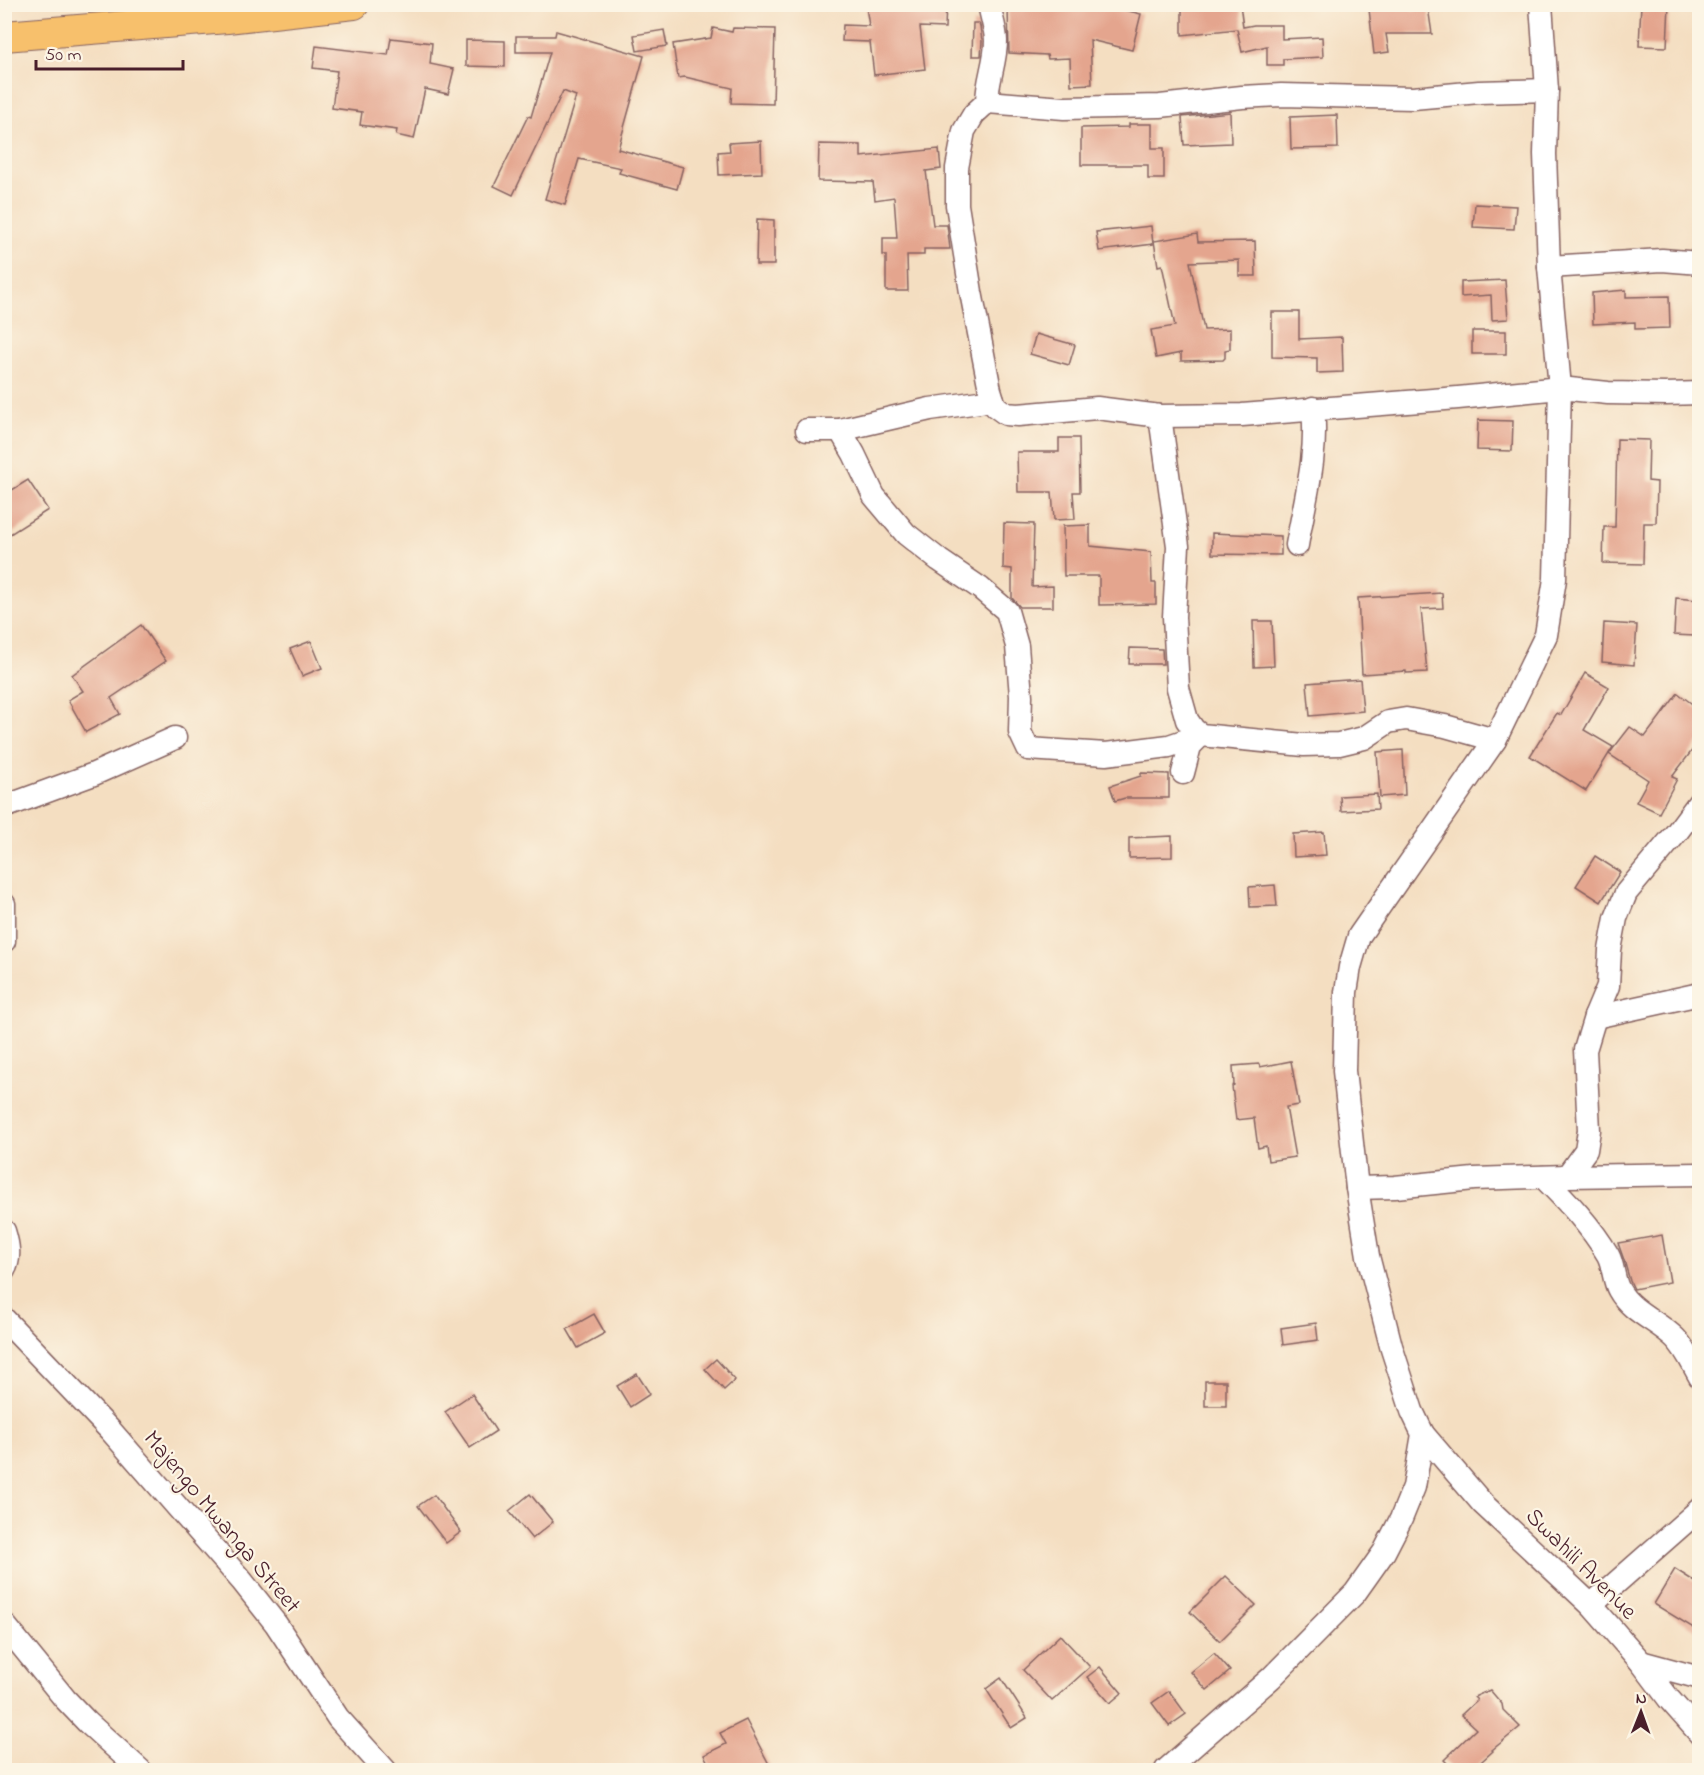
<svg xmlns="http://www.w3.org/2000/svg" width="1704" height="1775" viewBox="0 0 1704 1775" font-family="'Indie Flower',sans-serif">
<style>
.building{fill:#e4a58e}
.lines{fill:none;stroke-linecap:round;stroke-linejoin:round}
.minor-casing{stroke:#866260;stroke-width:25}
.major-casing{stroke:#866260;stroke-width:32}
.minor{stroke:#fff;stroke-width:22}
.major{stroke:#f7c06c;stroke-width:30}
.labels{text-anchor:middle;stroke-width:4.5;stroke-linejoin:round;paint-order:stroke}
.street-label{font-size:24px;fill:#4a1f2b;stroke:#fcf5e5}
</style>
<rect width="100%" height="100%" fill="#fcf5e5"/>
<filter id="ink" filterUnits="userSpaceOnUse"><feTurbulence type="fractalNoise" baseFrequency=".0167" numOctaves="2"/><feDisplacementMap in="SourceGraphic" scale="12" xChannelSelector="R" yChannelSelector="G"/><feConvolveMatrix kernelMatrix="1 2 1 2 8 2 1 2 1" color-interpolation-filters="sRGB"/></filter>
<filter id="wash" filterUnits="userSpaceOnUse"><feTurbulence type="fractalNoise" baseFrequency=".008" numOctaves="4" result="noise"/><feDisplacementMap in="SourceGraphic" scale="24" xChannelSelector="R" yChannelSelector="G"/><feGaussianBlur stdDeviation="1.35" result="paint"/><feColorMatrix in="noise" values="0 0 0 0 0 0 0 0 0 0 0 0 0 0 0 0 0 1.4 0 .05"/><feComposite in="paint" operator="in"/></filter>
<g filter="url(#wash)">
<rect width="100%" height="100%" fill="#f4dec1"/>
<g id="blocks">
<g class="building">
<path d="M884,4H946L945,28L920,27L925,69L874,75L870,42L842,41L843,25L869,26L866,7Z"/>
<path d="M1099,4L1141,14L1132,50L1090,40L1092,84L1071,85L1070,58L1048,59L1047,55L1009,53L1008,7Z"/>
<path d="M1224,4H1240L1243,27L1254,25H1282V39L1322,37L1323,57L1283,59V65H1267V46L1242,52L1237,29L1182,35V9Z"/>
<path d="M1379,4H1411V10L1428,7L1432,34H1386L1389,52L1374,54L1369,9L1379,8Z"/>
<path d="M1641,4H1669L1667,47L1639,46Z"/>
<path d="M973,23H979L980,26L982,41L981,56H972Z"/>
<path d="M713,28L732,32L733,28L775,29L773,104L731,103L732,88L685,77L678,78L673,44L711,38Z"/>
<path d="M664,30L667,46L637,51L634,35Z"/>
<path d="M556,31L644,56L618,149L683,167L677,189L619,173L621,168L579,159L565,205L545,199L576,96L563,91L513,195L494,186L528,116L531,117L550,52H516V36H555Z"/>
<path d="M391,38L432,43L430,64L454,69L448,94L425,89L414,139L396,135L397,130L360,125L362,112L332,108L337,71L313,68L316,46L388,55Z"/>
<path d="M466,40L505,41V67L466,66Z"/>
<path d="M1230,112L1231,143L1184,145L1182,117Z"/>
<path d="M1337,115L1338,148L1291,149L1290,117Z"/>
<path d="M1129,124H1152V148H1164V179H1148V165H1081V128L1129,127Z"/>
<path d="M761,141L762,173L719,175L718,152L730,151L729,143Z"/>
<path d="M819,144L861,145V157L939,149L941,169L926,171L933,225H947L950,249H924V255H907L908,291H886V255H883V238H897L894,197L875,200L873,182L818,181Z"/>
<path d="M1475,204L1516,206L1514,229L1473,227Z"/>
<path d="M757,219L774,220V265H756Z"/>
<path d="M1151,226L1153,244L1099,251L1096,232Z"/>
<path d="M1197,234L1198,242L1255,241L1256,276H1239V260L1190,262L1204,330L1230,329V349L1225,350V358L1223,360L1181,361V353L1156,358L1151,330L1175,326L1162,265L1158,266L1154,241Z"/>
<path d="M1505,280L1508,319L1492,320L1491,295L1461,297V282Z"/>
<path d="M1626,290V297L1669,296L1670,328L1635,329V322L1593,324L1592,293Z"/>
<path d="M1272,312H1299V339L1342,337L1343,372L1317,373V358L1272,357Z"/>
<rect x="1472" y="331" width="34" height="23"/>
<path d="M1036,334L1075,345L1069,365L1030,354Z"/>
<path d="M1478,420L1513,421L1512,451L1477,450Z"/>
<path d="M1059,438H1079L1080,492H1073L1075,519L1054,520L1052,492H1018L1017,452H1059Z"/>
<path d="M1617,439L1649,440L1648,481L1657,482L1656,523H1644L1643,564L1603,563L1604,527H1615Z"/>
<path d="M28,480L48,510L4,538V495Z"/>
<path d="M1004,523L1034,524L1032,587L1053,586V607H1020L1012,598V569L1003,568Z"/>
<path d="M1090,525V546L1151,552L1152,583H1156V604L1099,605V576H1064L1063,526Z"/>
<path d="M1212,533L1281,536V555L1212,554Z"/>
<path d="M1442,593L1443,608L1421,609L1427,672L1406,673V671L1362,674L1358,598Z"/>
<path d="M1676,598L1697,600L1695,636L1674,635Z"/>
<path d="M1253,621H1272L1274,666L1254,667Z"/>
<path d="M1604,623L1637,625L1634,665L1602,662Z"/>
<path d="M141,625L166,661L111,698L120,714L86,732L68,700L83,691L72,675Z"/>
<path d="M311,641L322,668L302,676L290,649Z"/>
<path d="M1130,648L1162,649L1163,664H1129Z"/>
<path d="M1585,673L1609,687L1584,730L1613,747L1586,791L1530,756L1557,713L1561,715Z"/>
<path d="M1360,679L1363,711L1310,716L1307,683Z"/>
<path d="M1678,693L1700,710V740L1672,777L1677,779L1659,813L1636,802L1648,780L1609,754L1630,727L1645,737Z"/>
<path d="M1403,750L1405,795L1380,797L1377,752Z"/>
<path d="M1141,773L1169,774V798H1125L1115,801L1110,786L1141,776Z"/>
<path d="M1377,794L1378,809L1341,811L1340,796Z"/>
<path d="M1324,832L1326,855L1294,857L1293,834Z"/>
<path d="M1172,836V857L1129,858V838Z"/>
<path d="M1595,856L1620,872L1601,902L1576,886Z"/>
<path d="M1275,885L1277,906L1250,907L1249,887Z"/>
<path d="M1291,1061L1299,1105L1286,1107L1295,1157L1268,1161L1266,1146L1258,1148L1254,1118L1236,1120L1232,1086L1234,1085L1233,1066L1259,1064L1260,1067Z"/>
<path d="M1662,1235L1670,1282L1634,1289L1630,1281L1624,1260L1618,1243Z"/>
<path d="M594,1314L605,1333L578,1348L567,1329Z"/>
<path d="M1316,1323L1318,1340L1283,1345L1281,1328Z"/>
<path d="M716,1359L735,1380L724,1390L705,1369Z"/>
<path d="M637,1374L650,1394L630,1407L617,1386Z"/>
<rect x="1205" y="1381" width="21" height="25"/>
<path d="M472,1394L496,1431L470,1448L445,1412Z"/>
<path d="M530,1494L553,1522L532,1539L509,1511Z"/>
<path d="M434,1495L461,1532L446,1543L418,1506Z"/>
<path d="M1675,1569L1700,1585V1632L1654,1604Z"/>
<path d="M1226,1576L1256,1605L1220,1641L1190,1612Z"/>
<path d="M1060,1635L1090,1667L1052,1701L1023,1670Z"/>
<path d="M1214,1653L1230,1671L1207,1690L1191,1672Z"/>
<path d="M1100,1667L1122,1693L1110,1703L1087,1677Z"/>
<path d="M1001,1678L1027,1718L1011,1728L986,1689Z"/>
<path d="M1490,1690L1502,1704L1503,1710L1520,1727L1492,1750L1493,1751L1472,1770H1454L1444,1760L1476,1729L1461,1715L1477,1700L1474,1697Z"/>
<path d="M1169,1691L1186,1714L1169,1726L1152,1703Z"/>
<path d="M746,1720L772,1770H712L704,1755L726,1744L720,1733Z"/>
</g>
</g>
</g>
<g filter="url(#ink)">
<use href="#blocks" fill-opacity="0" stroke="#866260" stroke-width="1.5"/>
<g class="lines">
<g class="minor-casing">
<g id="minor">
<path d="M989,4C991,16 996,30 996,41C996,62 987,81 987,102L974,114L964,131L957,168V205L971,292L990,390L995,406L1006,414L1018,415L1097,408L1160,416L1242,415L1458,398L1560,388L1608,393L1666,394L1700,393"/>
<path d="M987,102L1064,108L1160,106L1242,97L1281,95L1413,98L1479,92L1547,90"/>
<path d="M1549,267L1662,260L1700,263"/>
<path d="M1160,416L1178,546L1174,617L1178,688L1187,720L1194,730L1201,735L1304,745L1339,744L1364,738L1388,722L1406,719L1445,726L1495,740"/>
<path d="M807,430H840L930,409L993,400"/>
<path d="M840,430L854,454L874,496L906,534L939,560L980,588L1007,611L1017,646L1021,696L1020,732L1028,749L1106,754L1169,746L1201,735"/>
<path d="M1297,545C1305,499 1318,455 1313,408"/>
<path d="M1183,773L1190,746L1201,735"/>
<path d="M4,807L94,774L175,738"/>
<path d="M4,904V941"/>
<path d="M1595,1017L1700,994"/>
<path d="M1567,1176L1586,1150L1589,1130L1585,1050L1595,1017L1608,986L1610,950L1616,918L1626,893L1677,832L1700,801"/>
<path d="M1543,1177C1567,1201 1591,1226 1608,1255C1614,1266 1613,1280 1619,1290C1631,1312 1658,1321 1675,1338C1686,1349 1692,1363 1700,1377"/>
<path d="M1357,1188L1395,1187L1474,1179L1567,1176L1700,1174"/>
<path d="M4,1231C8,1244 11,1258 4,1270"/>
<path d="M4,1319L111,1431L242,1581L276,1624L338,1718L385,1770"/>
<path d="M1423,1434L1483,1504L1591,1605L1641,1662L1669,1699L1700,1734"/>
<path d="M1591,1605L1700,1509"/>
<path d="M4,1624L65,1699L87,1722L140,1770"/>
<path d="M1641,1662L1700,1678"/>
<path d="M1166,1770L1271,1678L1355,1593L1384,1552L1401,1519L1414,1487L1423,1434L1412,1411L1391,1346L1368,1256L1357,1188L1344,1071L1346,992L1350,967L1359,936L1495,740L1546,635L1555,579L1560,388L1549,267L1545,154L1547,90L1541,4"/>
</g>
</g>
<g class="major-casing">
<path id="major" d="M4,36L227,18L354,4"/>
</g>
<use href="#minor" class="minor"/>
<use href="#major" class="major"/>
</g>
</g>
<g class="labels">
<g class="street-label">
<text transform="translate(223 1521) rotate(50)" y="8">Majengo Mwanga Street</text>
<text transform="translate(1582 1563) rotate(45)" y="8">Swahili Avenue</text>
</g>
</g>
<rect width="1704" height="1775" fill="none" stroke="#fcf5e5" stroke-width="24"/>
<g transform="translate(1641 1712) rotate(1)" stroke="#fcf5e5" stroke-width="4.5" paint-order="stroke">
<path d="M0-4.5L10 22L0 15L-10 22Z" fill="#4a1f2b"/>
<text y="-9" font-size="16" font-weight="bold" text-anchor="middle" fill="#4a1f2b">N</text>
</g>
<path d="M36 60v9h147v-9" fill="none" stroke="#4a1f2b" stroke-width="3"/>
<text x="45" y="60" font-size="18" fill="#4a1f2b" stroke="#fcf5e5" stroke-width="4.5" paint-order="stroke">50 m</text>
</svg>
